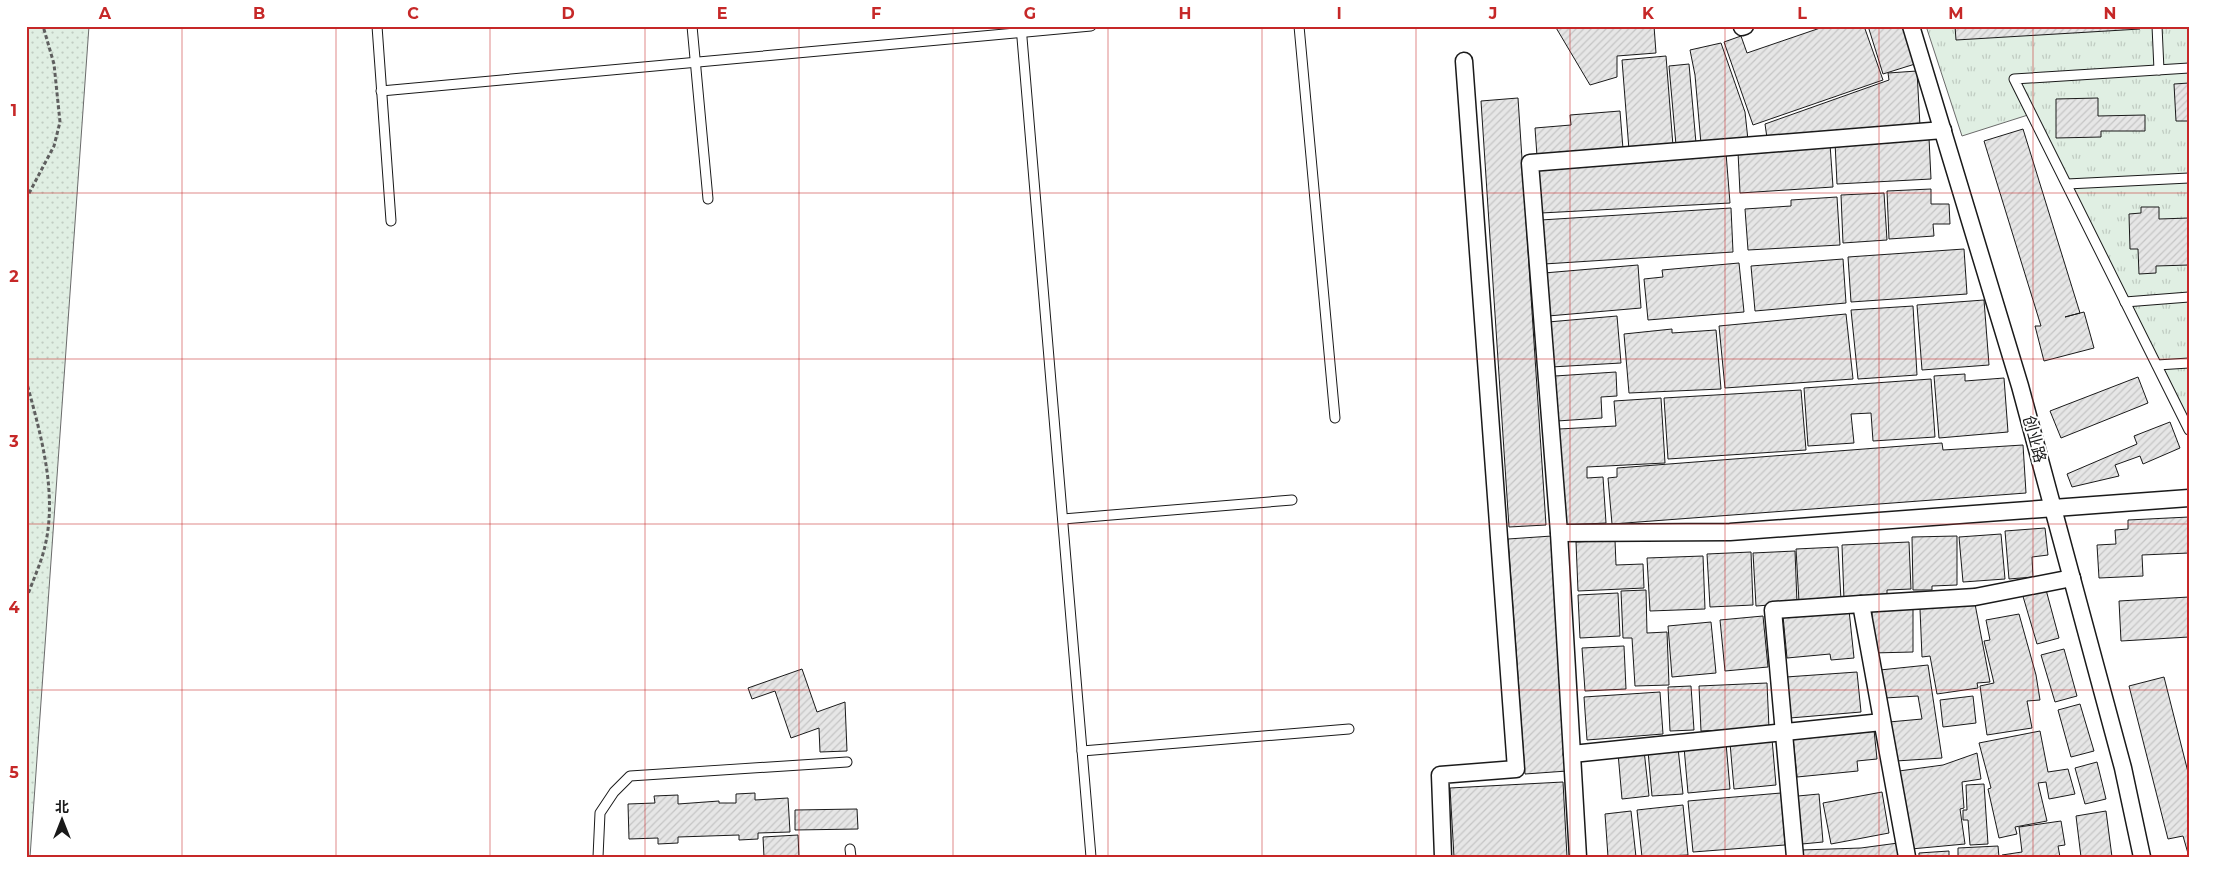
<svg xmlns="http://www.w3.org/2000/svg" width="2215" height="883" viewBox="0 0 2215 883" font-family="Montserrat,'Noto Sans SC',sans-serif">
<style>
.grass{fill:url(#grass-tufts);stroke:#6a6a6a}
.park{fill:url(#park-dots);stroke:#6a6a6a}
.building{fill:url(#building-hatch);stroke:#1a1a1a}
.lines{fill:none;stroke-linecap:round;stroke-linejoin:round}
.lane-casing{stroke:#1a1a1a;stroke-width:11}
.street-casing{stroke:#1a1a1a;stroke-width:19}
.path{stroke:#5f5f5f;stroke-width:3;stroke-dasharray:4 2.5;stroke-linecap:butt}
.lane{stroke:#fff;stroke-width:9}
.street{stroke:#fff;stroke-width:16}
.grid{fill:none;stroke:#c62828;stroke-width:1;stroke-opacity:0.55}
.labels{text-anchor:middle;stroke-width:4;stroke-linejoin:round;paint-order:stroke}
.street-label{font-size:16px;fill:#1a1a1a;stroke:#fff}
.neatline{fill:none;stroke:#c62828;stroke-width:2}
.grid-label{font-size:16px;text-anchor:middle;font-weight:bold;fill:#c62828}
</style>
<defs>
<pattern id="grass-tufts" width="24" height="20" patternUnits="userSpaceOnUse" patternTransform="scale(1.25)"><rect width="24" height="20" fill="#e0efe3"/><path d="M3 7l-1-3M5 7V3M7 7l1-3M15 17l-1-3M17 17v-4M19 17l1-3" fill="none" stroke="#c0ccc2"/></pattern>
<pattern id="park-dots" width="8" height="8" patternUnits="userSpaceOnUse" patternTransform="scale(1.25)"><rect width="8" height="8" fill="#e0efe3"/><path d="M2 2h.1M6 6h.1" fill="none" stroke="#c0ccc2" stroke-width="1.8" stroke-linecap="round"/></pattern>
<pattern id="building-hatch" width="6" height="6" patternUnits="userSpaceOnUse" patternTransform="scale(1.25)"><rect width="6" height="6" fill="#e6e6e6"/><path d="M-1 1l2-2M0 6l6-6M5 7l2-2" fill="none" stroke="#c5c5c5"/></pattern>
</defs>
<rect width="100%" height="100%" fill="#fff"/>
<path class="grass" d="M1926,26H2189V430L2031,114L1962,136Z"/>
<path class="park" d="M26,26H89L30,857H26Z"/>
<g class="building">
<path d="M1555,26H1654L1656,53L1617,56V77L1590,85Z"/>
<path d="M1826,26H1864L1883,80L1753,125L1724,42L1741,36L1747,53Z"/>
<path d="M1868,26H1903L1915,64L1883,74Z"/>
<path d="M1955,26H2139L2140,29L1956,40Z"/>
<path d="M1721,43L1745,112L1748,140L1701,144L1695,75L1690,50Z"/>
<path d="M1666,56L1673,146L1629,150L1622,60Z"/>
<path d="M1689,64L1696,143L1676,145L1669,66Z"/>
<path d="M1917,71L1920,126L1767,138L1765,124L1889,80L1888,73Z"/>
<path d="M2189,83V121H2176L2174,84Z"/>
<path d="M1518,98L1546,525L1509,527L1481,101Z"/>
<path d="M2098,98V116L2145,115V131H2101V137L2056,138V99Z"/>
<path d="M1620,111L1623,149L1537,156L1535,128L1571,125L1570,115Z"/>
<path d="M2023,129L2080,313L2065,317L2084,312L2094,348L2044,361L2035,326H2041L1984,141Z"/>
<path d="M1929,138L1931,179L1837,184L1835,142Z"/>
<path d="M1830,144L1833,187L1740,193L1738,152Z"/>
<path d="M1726,153L1730,203L1541,213L1539,168Z"/>
<path d="M1931,189V204H1949L1950,224H1933L1934,236L1889,239L1887,191Z"/>
<path d="M1884,193L1887,240L1843,243L1841,195Z"/>
<path d="M1837,197L1840,245L1748,250L1745,209L1791,206V200Z"/>
<path d="M2141,207H2159V219L2189,218V265L2156,266V273L2139,274L2138,249H2130L2129,214L2141,213Z"/>
<path d="M1731,208L1733,252L1544,264L1541,220Z"/>
<path d="M1964,249L1967,294L1851,302L1848,257Z"/>
<path d="M1843,259L1846,303L1755,311L1751,266Z"/>
<path d="M1739,263L1744,312L1648,320L1644,279L1663,277L1662,270Z"/>
<path d="M1638,265L1641,308L1548,316L1544,273Z"/>
<path d="M1984,300L1989,365L1922,370L1917,305Z"/>
<path d="M1913,306L1917,375L1858,379L1851,310Z"/>
<path d="M1846,314L1853,379L1725,388L1719,326Z"/>
<path d="M1617,316L1621,363L1551,367L1548,322Z"/>
<path d="M1672,329V333L1716,330L1721,389L1629,393L1624,334Z"/>
<path d="M1616,372L1617,396L1601,397L1602,418L1557,421L1555,376Z"/>
<path d="M1965,374V381L2004,378L2008,432L1939,438L1934,376Z"/>
<path d="M2138,377L2148,403L2061,438L2050,411Z"/>
<path d="M1931,379L1935,437L1873,441L1871,413L1851,414L1854,443L1808,446L1804,388Z"/>
<path d="M1801,390L1806,450L1668,459L1664,398Z"/>
<path d="M1661,398L1665,463L1587,467V478L1603,477L1606,523L1565,525L1559,429L1616,426L1614,401Z"/>
<path d="M2170,422L2180,448L2143,464L2140,456L2115,465L2119,476L2072,487L2067,474L2137,444L2134,436Z"/>
<path d="M1942,443L1943,450L2023,445L2026,493L1612,524L1608,478L1617,477V468Z"/>
<path d="M2189,517V553L2142,555L2143,576L2099,578L2097,545L2116,544L2115,530L2128,529V520Z"/>
<path d="M2045,528L2048,555L2032,557L2033,577L2009,579L2005,531Z"/>
<path d="M2001,534L2005,579L1963,582L1959,537Z"/>
<path d="M1552,536L1567,771L1525,774L1508,539Z"/>
<path d="M1957,536V585L1932,586V590H1913L1912,537Z"/>
<path d="M1615,540L1616,565L1643,564L1644,588L1578,591L1576,542Z"/>
<path d="M1909,542L1911,589L1887,590V599L1844,600L1842,545Z"/>
<path d="M1838,547L1841,600L1799,602L1796,549Z"/>
<path d="M1795,551L1797,603L1756,606L1753,553Z"/>
<path d="M1751,552L1753,605L1710,607L1707,554Z"/>
<path d="M1703,556L1705,609L1650,611L1647,558Z"/>
<path d="M2045,586L2059,638L2037,644L2022,593Z"/>
<path d="M1646,590L1647,633L1667,632L1669,685L1635,686L1632,638H1623L1621,591Z"/>
<path d="M1618,593L1620,636L1580,638L1578,595Z"/>
<path d="M2189,597V637L2121,641L2119,601Z"/>
<path d="M1975,604L1990,682L1977,683L1978,688L1937,694L1930,656L1922,657L1920,609Z"/>
<path d="M1872,608H1913V652L1872,653Z"/>
<path d="M1849,610L1854,658L1831,660L1830,654L1787,658L1783,616Z"/>
<path d="M2019,614L2036,675L2040,700L2027,701L2032,728L1987,735L1980,686L1994,683L1984,641L1990,640L1986,620Z"/>
<path d="M1763,616L1768,667L1725,671L1720,620Z"/>
<path d="M1711,622L1716,673L1672,677L1668,626Z"/>
<path d="M1624,646L1626,689L1585,691L1582,648Z"/>
<path d="M2064,649L2077,696L2055,702L2041,655Z"/>
<path d="M1928,665L1942,758L1896,761L1889,722L1922,719L1918,696L1885,698L1880,670Z"/>
<path d="M802,669L817,712L845,702L847,751L820,752L819,728L791,738L775,691L752,699L748,688Z"/>
<path d="M1857,672L1861,712L1790,718L1786,677Z"/>
<path d="M2164,677L2189,776V857L2183,836L2168,839L2129,686Z"/>
<path d="M1767,683L1769,728L1701,731L1699,686Z"/>
<path d="M1691,686L1694,730L1670,731L1668,687Z"/>
<path d="M1660,692L1663,734L1587,740L1584,697Z"/>
<path d="M1973,696L1976,723L1943,727L1940,700Z"/>
<path d="M2080,704L2094,751L2071,757L2058,710Z"/>
<path d="M1874,730L1877,759L1857,761L1858,771L1797,777L1793,738Z"/>
<path d="M2040,731L2048,772L2068,769L2075,794L2049,799L2046,782L2038,783L2047,821L2015,827L2017,834L1999,838L1988,789L1991,788L1979,743Z"/>
<path d="M1772,739L1776,785L1734,789L1730,743Z"/>
<path d="M1726,743L1730,789L1688,793L1684,747Z"/>
<path d="M1678,748L1683,794L1652,796L1648,751Z"/>
<path d="M1644,750L1649,796L1622,799L1618,753Z"/>
<path d="M1977,753L1981,779L1962,782L1964,808L1960,809L1965,844L1911,849L1899,771L1943,765Z"/>
<path d="M2097,762L2106,799L2085,804L2075,768Z"/>
<path d="M1563,782L1567,857H1454L1450,788Z"/>
<path d="M1984,784L1988,844L1970,845L1968,820H1963V810H1967L1966,785Z"/>
<path d="M1882,792L1889,833L1831,844L1823,803Z"/>
<path d="M755,793V800L788,798L790,832L758,833V839L739,840V835L678,837V843L658,844V838L629,839L628,804L655,803L654,796L678,795V804L719,801V803H736V794Z"/>
<path d="M1781,793L1785,845L1693,852L1688,801Z"/>
<path d="M1819,794L1823,842L1802,844L1798,796Z"/>
<path d="M1683,805L1688,855L1642,857L1637,810Z"/>
<path d="M857,809L858,829L795,830V810Z"/>
<path d="M1631,811L1636,857H1608L1605,814Z"/>
<path d="M2106,811L2112,857H2081L2076,816Z"/>
<path d="M2061,821L2065,845L2058,846L2060,857H2002V855L2022,852L2019,827Z"/>
<path d="M798,835L799,857H764L763,837Z"/>
<path d="M1898,843L1899,857H1802L1801,850L1861,848Z"/>
<path d="M1998,846L1999,857H1958V848Z"/>
<path d="M1949,851V857H1919V853Z"/>
</g>
<g class="lines">
<g class="lane-casing">
<g id="lane">
<path d="M377,26L391,221"/>
<path d="M692,26L708,199"/>
<path d="M1021,26L1091,857"/>
<path d="M1299,26L1335,418"/>
<path d="M2157,26L2159,70"/>
<path d="M2189,68L2014,79L2189,430"/>
<path d="M381,91L1091,26"/>
<path d="M2067,184L2189,178"/>
<path d="M2125,302L2189,297"/>
<path d="M2157,365L2189,363"/>
<path d="M1063,519L1292,500"/>
<path d="M1082,751L1349,729"/>
<path d="M850,849L851,857"/>
<path d="M598,857L600,813L614,792L630,776L847,762"/>
</g>
</g>
<g class="street-casing">
<g id="street">
<path d="M1911,26L2020,386L2123,768L2142,857"/>
<path d="M1742,27L1745,26"/>
<path d="M1559,533L1730,532L2189,498"/>
<path d="M1861,604L1975,597L2072,578"/>
<path d="M1572,754L1882,722"/>
<path d="M1443,857L1440,775L1516,769L1464,61"/>
<path d="M1578,857L1559,533L1530,163L1943,130"/>
<path d="M1795,857L1773,610L1861,604L1907,857"/>
</g>
</g>
<g class="path">
<path d="M26,199L54,146L60,122L54,64L43,26"/>
<path d="M26,380C40,432 58,492 45,546C41,564 32,582 26,600"/>
</g>
<use href="#lane" class="lane"/>
<use href="#street" class="street"/>
</g>
<path class="grid" d="M182,26V857M336,26V857M490,26V857M645,26V857M799,26V857M953,26V857M1108,26V857M1262,26V857M1416,26V857M1570,26V857M1725,26V857M1879,26V857M2033,26V857M26,193H2189M26,359H2189M26,524H2189M26,690H2189"/>
<g class="labels">
<g class="street-label">
<text transform="translate(2035 439) rotate(75)" y="6">创业路</text>
</g>
</g>
<rect width="2215" height="883" fill="none" stroke="#ffffff" stroke-width="55"/>
<g transform="translate(62 820)" stroke="#ffffff" stroke-width="4" paint-order="stroke">
<path d="M0-4L9 19L0 12L-9 19Z" fill="#1a1a1a"/>
<text y="-8" font-size="14" font-weight="bold" text-anchor="middle" fill="#1a1a1a">北</text>
</g>
<rect x="28" y="28" width="2160" height="828" class="neatline"/>
<g class="grid-label">
<text x="105" y="19">A</text>
<text x="259" y="19">B</text>
<text x="413" y="19">C</text>
<text x="568" y="19">D</text>
<text x="722" y="19">E</text>
<text x="876" y="19">F</text>
<text x="1030" y="19">G</text>
<text x="1185" y="19">H</text>
<text x="1339" y="19">I</text>
<text x="1493" y="19">J</text>
<text x="1648" y="19">K</text>
<text x="1802" y="19">L</text>
<text x="1956" y="19">M</text>
<text x="2110" y="19">N</text>
<text x="14" y="116">1</text>
<text x="14" y="282">2</text>
<text x="14" y="447">3</text>
<text x="14" y="613">4</text>
<text x="14" y="778">5</text>
</g>
</svg>
